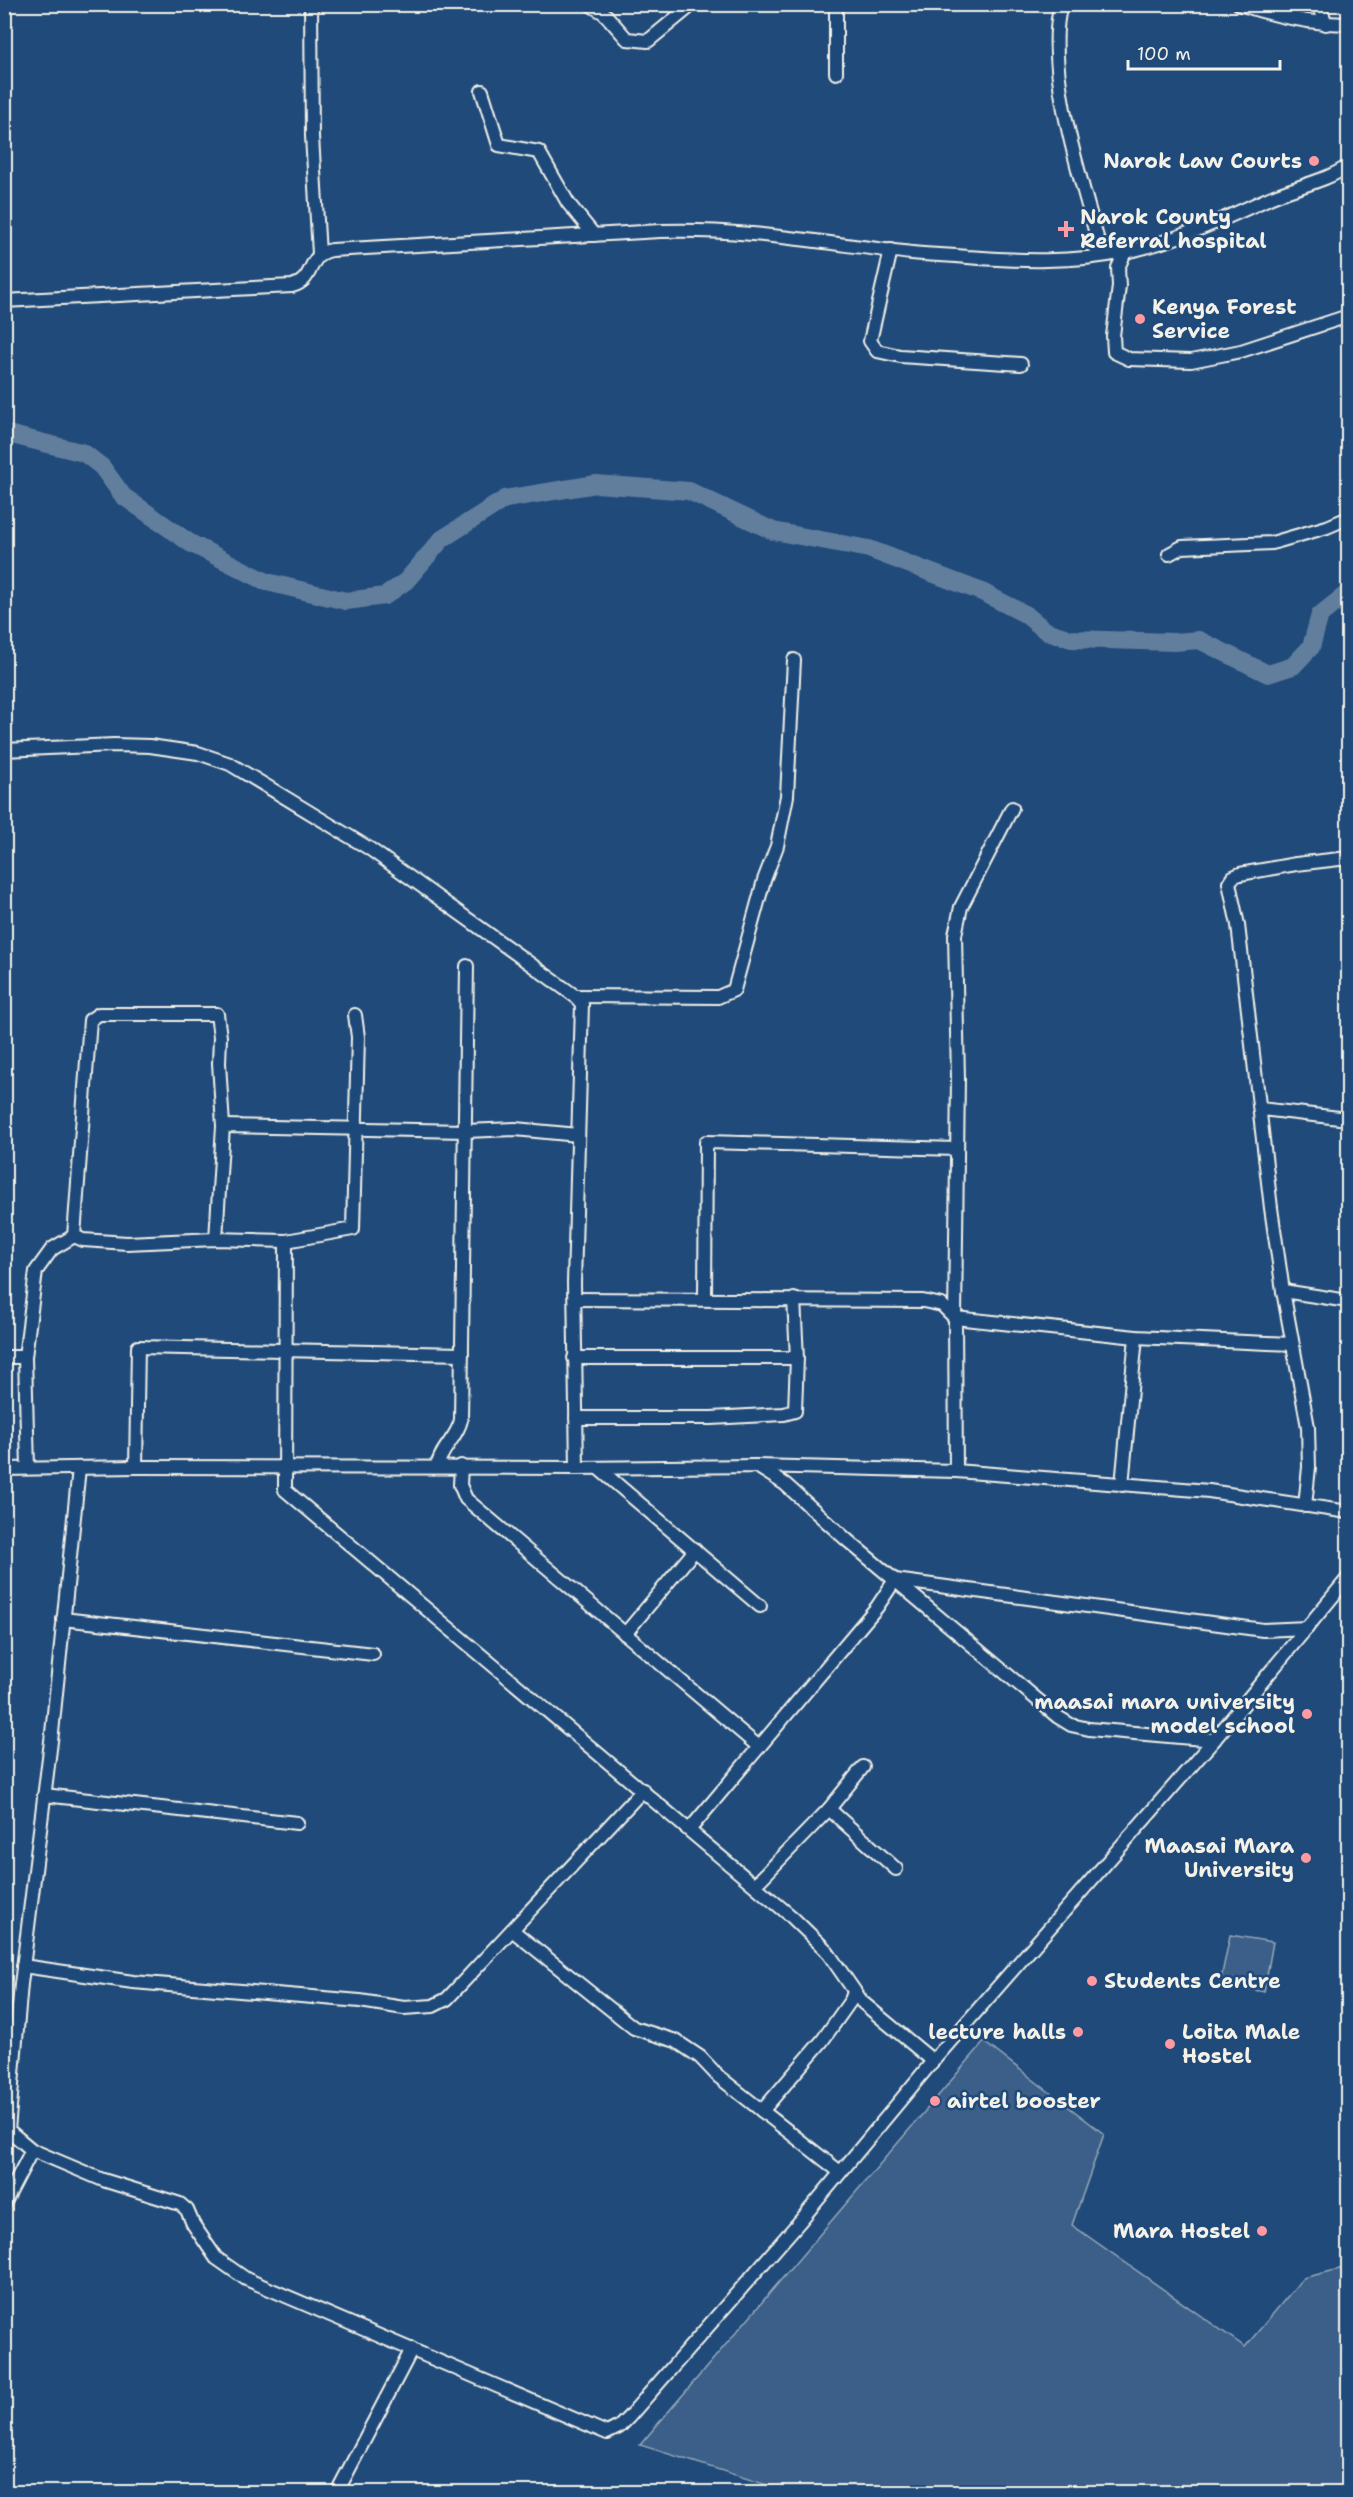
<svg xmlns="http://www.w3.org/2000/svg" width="1353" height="2497" viewBox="0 0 1353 2497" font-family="'Shantell Sans',sans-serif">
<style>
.green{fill:#3a5f88;stroke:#97a8b8;stroke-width:1.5}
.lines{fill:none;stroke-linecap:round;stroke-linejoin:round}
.river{stroke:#627e9d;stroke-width:18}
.minor-casing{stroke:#f4f1e8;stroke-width:16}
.minor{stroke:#1f4a7a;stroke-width:12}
.poi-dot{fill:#ff9aa2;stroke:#1f4a7a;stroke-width:2}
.labels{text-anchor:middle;stroke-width:5;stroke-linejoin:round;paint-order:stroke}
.poi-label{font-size:21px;font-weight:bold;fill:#f4f1e8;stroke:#1f4a7a;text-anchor:end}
</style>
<rect width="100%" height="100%" fill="#1f4a7a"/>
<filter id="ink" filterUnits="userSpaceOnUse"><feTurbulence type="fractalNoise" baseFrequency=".0167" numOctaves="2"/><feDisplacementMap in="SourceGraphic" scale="12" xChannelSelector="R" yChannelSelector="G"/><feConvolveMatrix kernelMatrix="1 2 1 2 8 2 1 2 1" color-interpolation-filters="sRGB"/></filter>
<g filter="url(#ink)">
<g class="green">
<path d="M1230,1935L1273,1942L1264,1992L1220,1984Z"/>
<path d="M984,2042L1104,2134L1072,2225L1245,2347L1303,2278L1348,2267V2465L1337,2492H789L640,2445Z"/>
</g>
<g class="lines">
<path class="river" d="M4,433L84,453L102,467L123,496L190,543L267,582L346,601L385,596L406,581L442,539L505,499L596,484L689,491L773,531L869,549L982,592L1025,614L1046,631L1071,639L1175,642L1199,640L1268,674L1293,666L1311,647L1320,615L1344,596L1348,595"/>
<g class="minor-casing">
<g id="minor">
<path d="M311,4L312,136L319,254"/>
<path d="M589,4L604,13L627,39L648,41L693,4"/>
<path d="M836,4V73"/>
<path d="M1061,4C1043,69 1084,189 1102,255"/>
<path d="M1239,4C1274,16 1311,24 1348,24"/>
<path d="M1319,4L1326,24"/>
<path d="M482,91L499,145L539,152L568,203L594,235"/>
<path d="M891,250L870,341L877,351L900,356L1021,364"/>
<path d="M1125,252L1118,268L1119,286L1113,336L1114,352L1129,359L1191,361L1241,351L1348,316"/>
<path d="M4,301L292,286C317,279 305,255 332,250L660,231C747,228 827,244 912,253C930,255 949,255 967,257C1019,261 1073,263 1125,252C1173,242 1220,221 1265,200C1292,187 1323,183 1348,166"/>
<path d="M1169,554L1182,547L1272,543L1327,527L1348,518"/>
<path d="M4,750L114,745L150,746L198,753L230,764L370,849L575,996L582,1004L574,1283L577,1468"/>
<path d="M575,996L718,997L734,990L764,880L777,846L787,796L794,660"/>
<path d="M1261,1109L1348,1119"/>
<path d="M223,1126L465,1131L515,1129L578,1135"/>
<path d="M74,1236L90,1020L99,1014H217L220,1037L219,1063L223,1126L216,1239"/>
<path d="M74,1236L83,1240L127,1243L216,1239L286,1241L353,1229L358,1037L355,1015"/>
<path d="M286,1241L285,1490L792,1917L826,1950L862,2002L933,2061"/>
<path d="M1283,1291L1348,1301"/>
<path d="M705,1298L706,1142L957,1149"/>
<path d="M575,1299L923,1301L942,1305L955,1318L1136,1337L1292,1344"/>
<path d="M4,1357H25"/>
<path d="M574,1358H797"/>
<path d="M576,1418H711L784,1414L795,1411L797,1358L794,1299"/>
<path d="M461,1466L460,1485L466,1499L759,1747"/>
<path d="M136,1467L138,1347L462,1354"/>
<path d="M437,1467C441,1448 457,1438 461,1420L467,966"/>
<path d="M758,1467L785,1484L847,1540L1058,1717L1071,1725L1089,1729L1214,1740"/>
<path d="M28,1468L25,1357L36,1271L52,1249L74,1236"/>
<path d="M79,1468L52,1733L21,1984L8,2130L32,2150L103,2180L180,2204L187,2210L193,2224L216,2258L246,2279L607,2433L619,2427L628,2418L801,2220L933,2061L1214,1740L1348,1578"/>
<path d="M598,1468L760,1606"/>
<path d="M4,1469L136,1467L577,1468L756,1466L956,1471L1209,1491L1348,1512"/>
<path d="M956,1471L955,1318L958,1079L955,935L961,907L1012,808"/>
<path d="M1122,1485L1136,1337"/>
<path d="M1305,1506L1309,1467L1308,1427L1283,1291L1271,1208L1238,925L1229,883L1233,877L1240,874L1296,864L1348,858"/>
<path d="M63,1619L373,1654"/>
<path d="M625,1634L695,1550"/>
<path d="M44,1795L297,1823"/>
<path d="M829,1809L896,1869"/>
<path d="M690,1829L877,1607L895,1580L1263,1630L1307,1628"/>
<path d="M755,1885L829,1809L863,1767"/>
<path d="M512,1930L634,2028L676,2041L700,2057L719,2077L840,2172"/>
<path d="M23,1966L133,1982L360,2001L404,2008L433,2006L447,1999L643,1790"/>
<path d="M762,2111L822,2041L851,2000L854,1992"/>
<path d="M4,2204L32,2150"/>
<path d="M337,2492L412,2349"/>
</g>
</g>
<use href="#minor" class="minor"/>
</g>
</g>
<g class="poi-dot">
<circle cx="1314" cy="161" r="6"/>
<path d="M1063 220h6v6h6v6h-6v6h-6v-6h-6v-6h6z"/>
<circle cx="1140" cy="319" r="6"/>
<circle cx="1307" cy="1714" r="6"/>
<circle cx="1306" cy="1858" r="6"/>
<circle cx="1092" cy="1981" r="6"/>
<circle cx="1078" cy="2032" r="6"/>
<circle cx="1170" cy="2044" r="6"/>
<circle cx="935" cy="2101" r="6"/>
<circle cx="1262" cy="2231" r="6"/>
</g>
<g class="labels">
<g class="poi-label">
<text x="1302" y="168">Narok Law Courts</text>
<text x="1080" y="224" text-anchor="start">Narok County<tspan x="1080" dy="24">Referral hospital</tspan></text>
<text x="1152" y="314" text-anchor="start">Kenya Forest<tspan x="1152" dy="24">Service</tspan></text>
<text x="1295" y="1709">maasai mara university<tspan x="1295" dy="24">model school</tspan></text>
<text x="1294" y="1853">Maasai Mara<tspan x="1294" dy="24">University</tspan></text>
<text x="1104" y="1988" text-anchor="start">Students Centre</text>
<text x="1066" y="2039">lecture halls</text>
<text x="1182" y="2039" text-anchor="start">Loita Male<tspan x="1182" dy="24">Hostel</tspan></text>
<text x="947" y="2108" text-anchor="start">airtel booster</text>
<text x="1250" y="2238">Mara Hostel</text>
</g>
</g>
<rect width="1353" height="2497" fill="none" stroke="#1f4a7a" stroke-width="24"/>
<rect x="12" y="12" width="1329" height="2473" fill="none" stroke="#f4f1e8" stroke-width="2" filter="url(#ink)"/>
<path d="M1128 60v9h152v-9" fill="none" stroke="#f4f1e8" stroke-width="3"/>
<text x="1137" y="60" font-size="18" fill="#f4f1e8" stroke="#1f4a7a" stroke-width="4.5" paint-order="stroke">100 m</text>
</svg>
